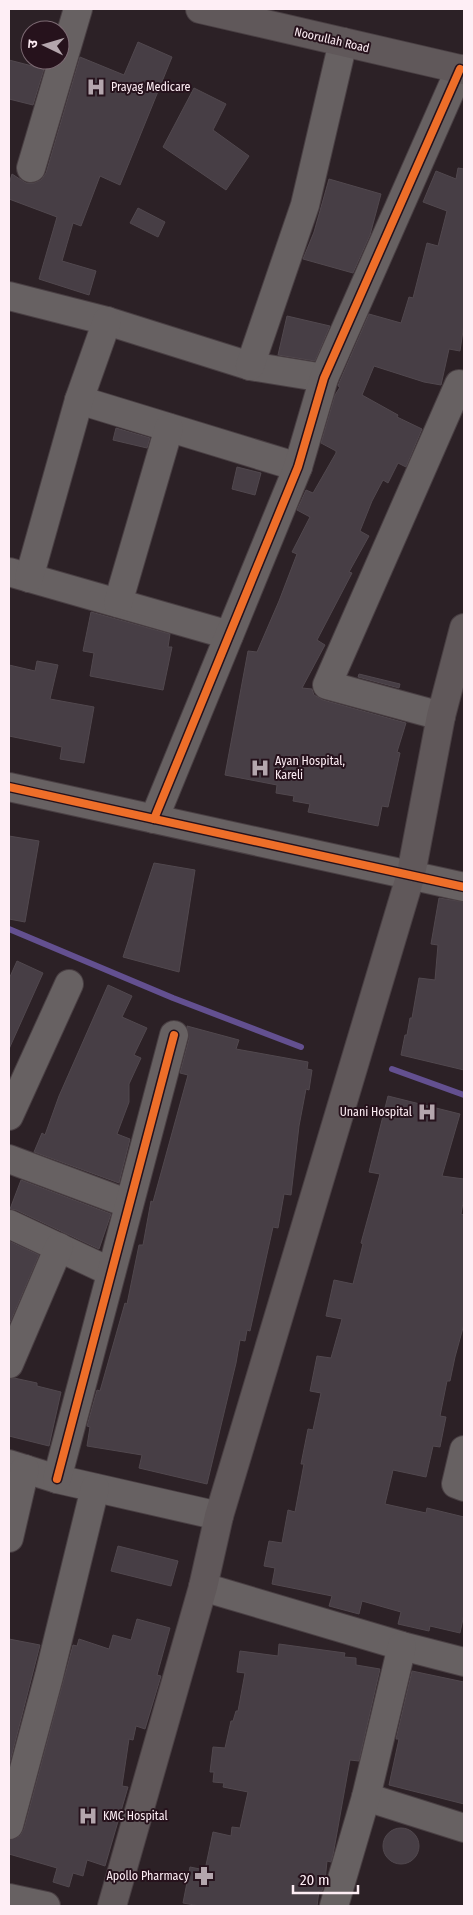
<svg xmlns="http://www.w3.org/2000/svg" width="473" height="1915" viewBox="0 0 473 1915" font-family="'Fira Sans Condensed','Noto Sans Devanagari',sans-serif">
<style>
.lines{fill:none;stroke-linecap:round;stroke-linejoin:round}
.stream{stroke:#635090;stroke-width:6}
.building{fill:#473e45;stroke:#51484e}
.minor-casing{stroke:#493f43;stroke-width:30}
.major-casing{stroke:#493f43;stroke-width:30}
.minor{stroke:#676162;stroke-width:28}
.major{stroke:#60585a;stroke-width:28}
.cycleway-casing{stroke:#26121c;stroke-width:11}
.cycleway{stroke:#ee6e29;stroke-width:8}
.labels{text-anchor:middle;stroke-width:4;stroke-linejoin:round;paint-order:stroke}
.street-label{font-size:12px;fill:#feeef5;stroke:#26121c}
.poi-label{font-size:12px;fill:#feeef5;stroke:#26121c;text-anchor:start}
</style>
<rect width="100%" height="100%" fill="#2c2126"/>
<g class="lines">
<g class="stream">
<path d="M9,929L173,998L301,1047"/>
<path d="M392,1069L464,1095"/>
</g>
</g>
<g class="building">
<path d="M138,42L172,57L120,185L100,176L81,226L73,223L62,261L96,271L89,295L39,279L57,217L9,199V184L12,174L26,183H34L41,180L46,173L80,57L124,75Z"/>
<path d="M9,60L44,69L33,105L9,99Z"/>
<path d="M194,88L226,104L213,130L249,156L226,190L163,147Z"/>
<path d="M458,168L464,169V324L460,351L449,349L441,385L424,382L374,366L362,395L398,415L397,417L422,429L406,467L398,463L388,483L383,480L372,501L360,531L369,536L349,572L352,573L317,640L325,645L302,688L312,689L314,695L323,700L406,723L397,752L400,753L388,807L382,806L378,826L308,812L310,804L293,801L294,796L276,793L277,785L225,775L248,651L257,652L279,601L297,554L292,552L310,517L297,510L306,490L313,493L336,453V451L321,443L335,395L340,387L338,386L339,383L369,314L401,323L409,297L413,298L427,243L438,246L447,211L423,202L436,171L456,179Z"/>
<path d="M329,179L381,194L370,235L353,273L303,259L314,232Z"/>
<path d="M138,208L165,222L158,237L130,223Z"/>
<path d="M287,316L330,326L315,361L278,355Z"/>
<path d="M116,428L150,438L147,448L113,440Z"/>
<path d="M237,467L261,473L255,495L232,489Z"/>
<path d="M91,612L170,634L168,647H172L163,690L90,676L94,653L83,651Z"/>
<path d="M37,661L58,665L50,699L94,707L84,763L60,759L62,747L9,736V665L35,671Z"/>
<path d="M359,674L400,684L399,688L358,677Z"/>
<path d="M9,836L39,841L25,922L9,919Z"/>
<path d="M154,863L195,870L179,972L123,957Z"/>
<path d="M439,898L464,902V1070L401,1055L405,1035H407L410,1018H412L419,978L435,980L438,945L431,944Z"/>
<path d="M17,961L43,973L9,1049V979Z"/>
<path d="M108,985L132,996L122,1017L147,1028L134,1055L141,1058L129,1084V1102L117,1134L130,1139L119,1183L34,1152L42,1133L45,1135L59,1096Z"/>
<path d="M187,1026L239,1040L236,1049L308,1062L307,1069L312,1070L309,1090L306,1089L299,1126L291,1195L284,1194L278,1228L273,1227L250,1331L247,1330L245,1341L240,1340L236,1363L207,1484L139,1468L142,1455L87,1446L90,1427L87,1426L97,1390L100,1391L125,1303L127,1304L139,1245H143L151,1201L153,1202L188,1075L180,1073L189,1039Z"/>
<path d="M388,1096L460,1114L442,1176L464,1179V1197L461,1214L464,1215V1324L455,1357L450,1381H447L440,1416L446,1417L440,1447L433,1446L426,1477L393,1470L385,1504L426,1513L427,1508L464,1517V1614L460,1633L430,1626L429,1631L398,1624L401,1612L362,1601L359,1614L329,1606L332,1596L272,1584L275,1568L264,1566L269,1541L282,1543L288,1510L295,1512L304,1464H301L308,1429L313,1430L321,1393L310,1391L317,1356L331,1358L342,1319L326,1316L334,1280L353,1284L363,1244L361,1243L380,1174L369,1172Z"/>
<path d="M21,1180L111,1214L99,1249L16,1210L10,1209Z"/>
<path d="M9,1241L39,1255L9,1325Z"/>
<path d="M14,1378L37,1383V1386L61,1392L49,1446L9,1436V1379Z"/>
<path d="M118,1546L178,1561L171,1586L111,1571Z"/>
<path d="M137,1619L170,1628L157,1675L161,1676L145,1729L136,1726L133,1740L129,1739L122,1786L128,1787L105,1866L87,1860L83,1876L73,1873L69,1887L53,1882L57,1868L9,1854V1840L20,1836L24,1829L73,1645L77,1646L79,1639L109,1649L113,1635L131,1640Z"/>
<path d="M9,1639L40,1645L9,1766Z"/>
<path d="M279,1644L345,1653L344,1657L356,1658V1665L380,1669L359,1761L350,1760L333,1855L331,1862L327,1861L325,1881L322,1891H319L317,1906H200L183,1903L190,1867L205,1870L213,1832L231,1836L232,1827L240,1828L248,1792L223,1787L224,1783L213,1782L214,1772H210L213,1747L225,1748L231,1721H233L236,1711H238L245,1673L237,1672L240,1651L278,1656Z"/>
<path d="M412,1671L464,1682V1804L389,1785L399,1739H396Z"/>
<circle cx="401" cy="1846" r="18"/>
</g>
<g class="lines">
<g class="minor-casing">
<g id="minor">
<path d="M31,168L78,9"/>
<path d="M9,296L107,321L250,366L324,378"/>
<path d="M250,366L305,205L343,42"/>
<path d="M79,400L298,467"/>
<path d="M9,572L229,635"/>
<path d="M29,578L79,400L107,321"/>
<path d="M118,603L169,428"/>
<path d="M441,716L327,685L459,384L464,385"/>
<path d="M9,787L464,887"/>
<path d="M154,819L298,467L324,378L460,69"/>
<path d="M9,1116L69,984"/>
<path d="M9,1159L129,1204"/>
<path d="M9,1224L111,1272"/>
<path d="M9,1364L59,1247"/>
<path d="M464,1450L456,1484L464,1487"/>
<path d="M9,1464L57,1479L219,1516"/>
<path d="M57,1479L174,1035"/>
<path d="M9,1538L25,1469"/>
<path d="M203,1587L402,1646L464,1662"/>
<path d="M366,1797L464,1828"/>
<path d="M9,1825L49,1676L95,1488"/>
<path d="M9,1898L46,1906"/>
<path d="M334,1906L366,1797L402,1646"/>
</g>
</g>
<g class="major-casing">
<g id="major">
<path d="M200,9L464,70"/>
<path d="M112,1906L203,1587L219,1516L411,874L441,716L464,628"/>
</g>
</g>
<use href="#minor" class="minor"/>
<use href="#major" class="major"/>
<g class="cycleway-casing">
<g id="cycleway">
<path d="M9,787L464,887"/>
<path d="M154,819L298,467L324,378L460,69"/>
<path d="M57,1479L174,1035"/>
</g>
</g>
<use href="#cycleway" class="cycleway"/>
</g>
<defs>
<g id="hospital-bare" transform="scale(1.5)"><path d="M-5-5h3v3.5h4V-5h3V5h-3V1.5h-4V5h-3Z" fill="#b4a6ad" stroke="#26121c" stroke-width="2.5" paint-order="stroke"/></g>
<g id="pharmacy-bare" transform="scale(1.5)"><path d="M-2-6h4v4h4v4h-4v4h-4v-4h-4v-4h4Z" fill="#b4a6ad" stroke="#26121c" stroke-width="2.5" paint-order="stroke"/></g>
</defs>
<g fill-rule="evenodd">
<use href="#hospital-bare" x="96" y="87"/>
<use href="#hospital-bare" x="260" y="768"/>
<use href="#hospital-bare" x="427" y="1112"/>
<use href="#hospital-bare" x="88" y="1816"/>
<use href="#pharmacy-bare" x="204" y="1876"/>
</g>
<g class="labels">
<g class="street-label">
<text transform="translate(332 40) rotate(13)" y="4">Noorullah Road</text>
</g>
<g class="poi-label">
<text x="111" y="91">Prayag Medicare</text>
<text x="275" y="765">Ayan Hospital,<tspan x="275" dy="14">Kareli</tspan></text>
<text x="412" y="1116" text-anchor="end">Unani Hospital</text>
<text x="103" y="1820">KMC Hospital</text>
<text x="189" y="1880" text-anchor="end">Apollo Pharmacy</text>
</g>
</g>
<rect width="473" height="1915" fill="none" stroke="#feeef5" stroke-width="20"/>
<g transform="translate(45 45) rotate(275)"><circle r="24" fill="#26121c" stroke="#7c6a73"/>
<path d="M0-4L9 19L0 12L-9 19Z" fill="#b4a6ad"/>
<text y="-8" font-size="14" font-weight="bold" text-anchor="middle" fill="#feeef5">उ</text>
</g>
<path d="M293 1885v8h65v-8" fill="none" stroke="#feeef5" stroke-width="2.5"/>
<text x="300" y="1885" font-size="15" fill="#feeef5" stroke="#26121c" stroke-width="4" paint-order="stroke">20 m</text>
</svg>
